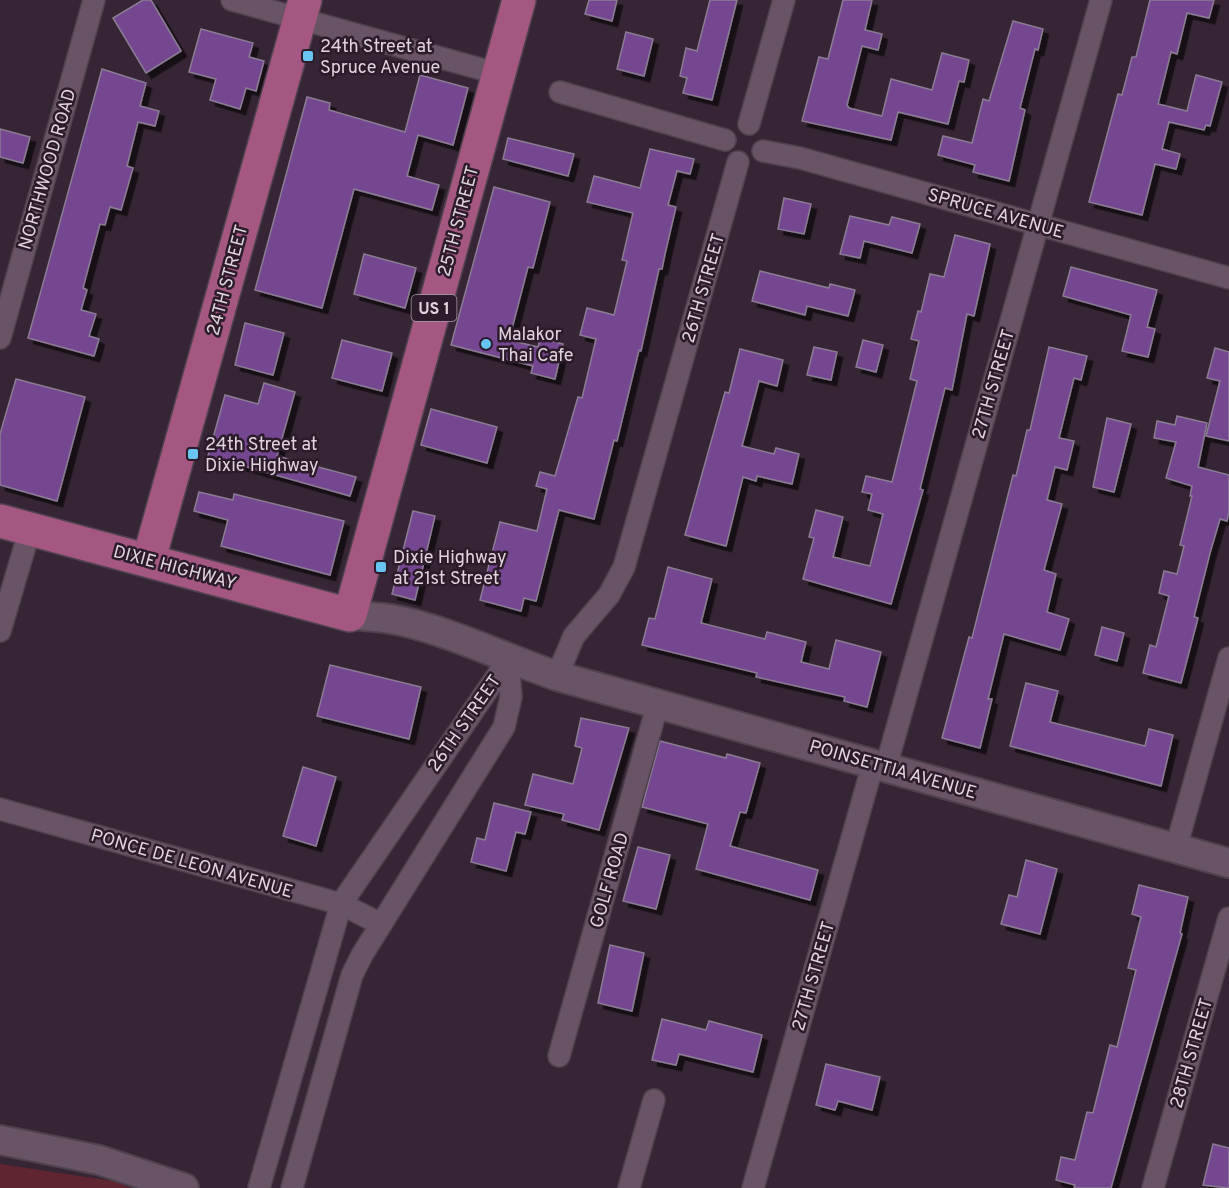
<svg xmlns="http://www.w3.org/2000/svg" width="1229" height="1188" viewBox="0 0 1229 1188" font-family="Overpass,sans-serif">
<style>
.green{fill:#5f2531}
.building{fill:#744691;stroke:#8a7d93;stroke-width:1.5;filter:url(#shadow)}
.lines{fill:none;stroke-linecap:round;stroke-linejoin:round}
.street-casing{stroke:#50414e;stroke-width:24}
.secondary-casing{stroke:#50414e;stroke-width:32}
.primary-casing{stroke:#50414e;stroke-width:36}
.street{stroke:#685465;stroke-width:21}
.secondary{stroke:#685465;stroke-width:28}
.primary{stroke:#a35781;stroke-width:33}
.poi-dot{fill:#68c4f0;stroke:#2c1b2a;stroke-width:2}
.labels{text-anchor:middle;stroke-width:5;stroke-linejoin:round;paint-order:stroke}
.shield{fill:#2c1b2a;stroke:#aa9ca8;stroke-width:1.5}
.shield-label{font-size:16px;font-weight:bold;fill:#e0d4de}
.poi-label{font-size:18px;fill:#e0d4de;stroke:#2c1b2a;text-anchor:start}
.street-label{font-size:18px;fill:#e0d4de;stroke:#2c1b2a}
</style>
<defs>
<filter id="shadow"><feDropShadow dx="5.5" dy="5.5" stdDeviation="0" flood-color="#0009"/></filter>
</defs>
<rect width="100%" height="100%" fill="#362534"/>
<path class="green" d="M0,1164L113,1181L131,1188H0Z"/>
<g class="building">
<path d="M143,0H151L181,51L146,73L113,18Z"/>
<path d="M589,0H617L612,21L585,14Z"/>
<path d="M710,0H737L712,100L683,93L687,78L680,76L686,48L697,51Z"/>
<path d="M843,0H872L865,30L882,34L878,50L862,46L847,105L849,108L882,116L891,79L932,90L942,53L969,60L964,82L959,81L948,124L898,112L891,140L802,121L819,57L828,59Z"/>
<path d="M1150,0H1214L1209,18L1187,13L1177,54L1171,52L1158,104L1187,111L1196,75L1222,82L1210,126L1206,125L1204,130L1169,122L1162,149L1180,154L1176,169L1155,164L1142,215L1089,202L1118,94L1122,95L1132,57H1136Z"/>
<path d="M1013,21L1043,29L1038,50L1035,49L1020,108L1025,110L1009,181L973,172L975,165L938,155L943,136L972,143L983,99L989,101Z"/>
<path d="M201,29L253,43L249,57L264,61L256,91L246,88L240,109L210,100L216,79L189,72Z"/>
<path d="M626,32L653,39L644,76L617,69Z"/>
<path d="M102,69L146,83L140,106L159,111L155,126L138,122L127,166L133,168L121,210L110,207L105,225L100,224L83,288L87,290L81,310L96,314L89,336L99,339L94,356L28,338Z"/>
<path d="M420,75L468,88L453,145L418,135L407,176L439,185L432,210L354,189L322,308L255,290L307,97L330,103L329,110L405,132Z"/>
<path d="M0,129L30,137L23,163L0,157Z"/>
<path d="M508,138L574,154L568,176L503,159Z"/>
<path d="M650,149L694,159L690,174L677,171L668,205L676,207L665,254L662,269H659L641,351L639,350L617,441L614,440L594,519L559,510L536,601L524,598L521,611L480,600L500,522L537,531L547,489L536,486L540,472L555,476L578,397L582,398L596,339L580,335L587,308L614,315L627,261L622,260L633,213L587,202L594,176L640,188Z"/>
<path d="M494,187L550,202L533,268L528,267L509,340L538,347L540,338L563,344L555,379L531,373L533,366L451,345Z"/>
<path d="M784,198L811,204L804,234L778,229Z"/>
<path d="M850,216L889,225L892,217L920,224L912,253L864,241L860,258L840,254Z"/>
<path d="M955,235L990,244L974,316L967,314L952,390L945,388L920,489L923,490L891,604L803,579L814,538L809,537L816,510L843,517L833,557L870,566L883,514L868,510L872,494L862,492L866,476L892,482L917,381L910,379L919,341L911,339L918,311L921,312L930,274L944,277Z"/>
<path d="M364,254L416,268L405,308L354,294Z"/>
<path d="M1071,267L1157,290L1147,327L1155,329L1148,357L1122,351L1131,315L1063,296Z"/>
<path d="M760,271L829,288L830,284L855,290L848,316L807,306L805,315L752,301Z"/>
<path d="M245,323L284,333L273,375L235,365Z"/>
<path d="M342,340L392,353L382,391L332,378Z"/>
<path d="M863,340L883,345L876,372L856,367Z"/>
<path d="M814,347L837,352L831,380L807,375Z"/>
<path d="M1049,347L1087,356L1081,380L1074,378L1059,438L1074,441L1067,470L1055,467L1047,500L1062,504L1044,570L1056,574L1047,612L1069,619L1060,650L1004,634L988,699H992L980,748L942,738L969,637L972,638L1013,475L1016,476L1027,430H1030Z"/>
<path d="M1215,348L1229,352V441L1206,436L1220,381L1207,378Z"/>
<path d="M740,349L783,360L777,386L759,381L742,446L774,454L776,448L799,454L792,484L757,476L756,481L743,477L726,546L685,535L725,392L729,393Z"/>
<path d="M16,379L85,397L57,501L0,485V434Z"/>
<path d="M264,383L295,392L277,456L356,477L350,496L208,456L225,395L258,404Z"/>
<path d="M431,409L497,427L487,463L421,445Z"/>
<path d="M1177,416L1207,423L1198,467L1229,475V511L1227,521L1220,519L1210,553L1194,617L1198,618L1181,683L1143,673L1150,645L1156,647L1169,596L1159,593L1164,571L1177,574L1184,546L1180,545L1192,496H1190L1192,486L1166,478L1176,442L1154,438L1157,421L1175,425Z"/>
<path d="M1107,418L1131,424L1114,492L1093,487Z"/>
<path d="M199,492L233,500L234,494L344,521L330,575L221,546L228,520L194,511Z"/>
<path d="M413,511L435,516L415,600L392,594Z"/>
<path d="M668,567L712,579L701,623L765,639L767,632L806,642L801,662L829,669L836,640L881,652L867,707L844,701L845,697L756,677L757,673L642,645L649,618L655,619Z"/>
<path d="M1102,627L1124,633L1117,661L1095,655Z"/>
<path d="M330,665L421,687L409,739L317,716Z"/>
<path d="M1026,683L1058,691L1050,722L1145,746L1149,729L1173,735L1161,786L1010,746Z"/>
<path d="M581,718L629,728L599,830L562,820L564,814L525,805L533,774L573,784L582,748L575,746Z"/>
<path d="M660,741L726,758L727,754L760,763L746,813L740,812L730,846L818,870L810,900L696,869L708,824L642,807Z"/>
<path d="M303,767L336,777L316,846L283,836Z"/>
<path d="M494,803L531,812L525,834L516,832L506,871L471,862L477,838L485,840Z"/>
<path d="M638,847L670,855L656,909L623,901Z"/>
<path d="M1026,860L1057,869L1040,934L1001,924L1009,895L1017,897Z"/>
<path d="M1139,885L1188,897L1180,933L1182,934L1111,1188H1074L1075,1185L1056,1180L1061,1157L1075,1160L1087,1112L1093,1113L1110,1045L1117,1047L1136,970L1128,968L1141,917L1132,914Z"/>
<path d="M610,945L644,953L632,1011L598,1003Z"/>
<path d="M662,1019L706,1030L709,1021L762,1035L753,1072L679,1054L676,1065L652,1060Z"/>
<path d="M826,1064L880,1077L872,1110L838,1101L835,1110L816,1105Z"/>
<path d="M1213,1144L1229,1148V1188L1203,1185Z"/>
</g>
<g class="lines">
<g class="street-casing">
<g id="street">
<path d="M232,0L499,74"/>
<path d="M560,92L725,140"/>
<path d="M749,124L784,0"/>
<path d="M763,151L800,158L1229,278"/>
<path d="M0,338L94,0"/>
<path d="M0,631L30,529"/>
<path d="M557,676L574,636L609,595L624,567L738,162"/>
<path d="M886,767L1101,0"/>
<path d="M0,809L341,904L381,924"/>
<path d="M1176,848L1229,658"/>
<path d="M559,1056L658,703"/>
<path d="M259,1188L341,904L508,660"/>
<path d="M292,1188L352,975L362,955L504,727L511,697L508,660"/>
<path d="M629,1188L654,1100"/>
<path d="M753,1188L873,764"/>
<path d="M1153,1188L1229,918"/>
</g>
</g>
<g class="secondary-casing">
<g id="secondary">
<path d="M350,615C363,616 378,617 391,619C447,629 503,658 557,676L1229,863"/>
<path d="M0,1140L99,1160L184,1188"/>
</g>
</g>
<g class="primary-casing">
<g id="primary">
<path d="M0,521L350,615L519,0"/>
<path d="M149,559L305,0"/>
</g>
</g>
<use href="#street" class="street"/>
<use href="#secondary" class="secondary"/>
<use href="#primary" class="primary"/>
</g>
<g class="poi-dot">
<rect x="302" y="50" width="12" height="12" rx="3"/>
<circle cx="486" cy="344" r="6"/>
<rect x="187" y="448" width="12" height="12" rx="3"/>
<rect x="375" y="561" width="12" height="12" rx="3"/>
</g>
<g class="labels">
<rect class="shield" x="411.5" y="295" width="45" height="26" rx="4.5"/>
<g class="shield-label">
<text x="434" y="314">US 1</text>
</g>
<g class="poi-label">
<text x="320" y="52">24th Street at<tspan x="320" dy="21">Spruce Avenue</tspan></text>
<text x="498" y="340">Malakor<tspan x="498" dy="21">Thai Cafe</tspan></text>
<text x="205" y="450">24th Street at<tspan x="205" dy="21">Dixie Highway</tspan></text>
<text x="393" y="563">Dixie Highway<tspan x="393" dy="21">at 21st Street</tspan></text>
</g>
<g class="street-label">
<text transform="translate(47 169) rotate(-74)" y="6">NORTHWOOD ROAD</text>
<text transform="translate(996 213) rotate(16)" y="6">SPRUCE AVENUE</text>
<text transform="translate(458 221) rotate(-75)" y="6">25TH STREET</text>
<text transform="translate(227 280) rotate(-75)" y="6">24TH STREET</text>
<text transform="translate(703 288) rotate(-74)" y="6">26TH STREET</text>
<text transform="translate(993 384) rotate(-74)" y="6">27TH STREET</text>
<text transform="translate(175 567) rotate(15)" y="6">DIXIE HIGHWAY</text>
<text transform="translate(464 723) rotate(-55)" y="6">26TH STREET</text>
<text transform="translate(893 769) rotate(16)" y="6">POINSETTIA AVENUE</text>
<text transform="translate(192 863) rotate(16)" y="6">PONCE DE LEON AVENUE</text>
<text transform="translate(609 880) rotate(-74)" y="6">GOLF ROAD</text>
<text transform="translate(813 976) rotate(-74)" y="6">27TH STREET</text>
<text transform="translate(1191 1053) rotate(-74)" y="6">28TH STREET</text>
</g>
</g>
</svg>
